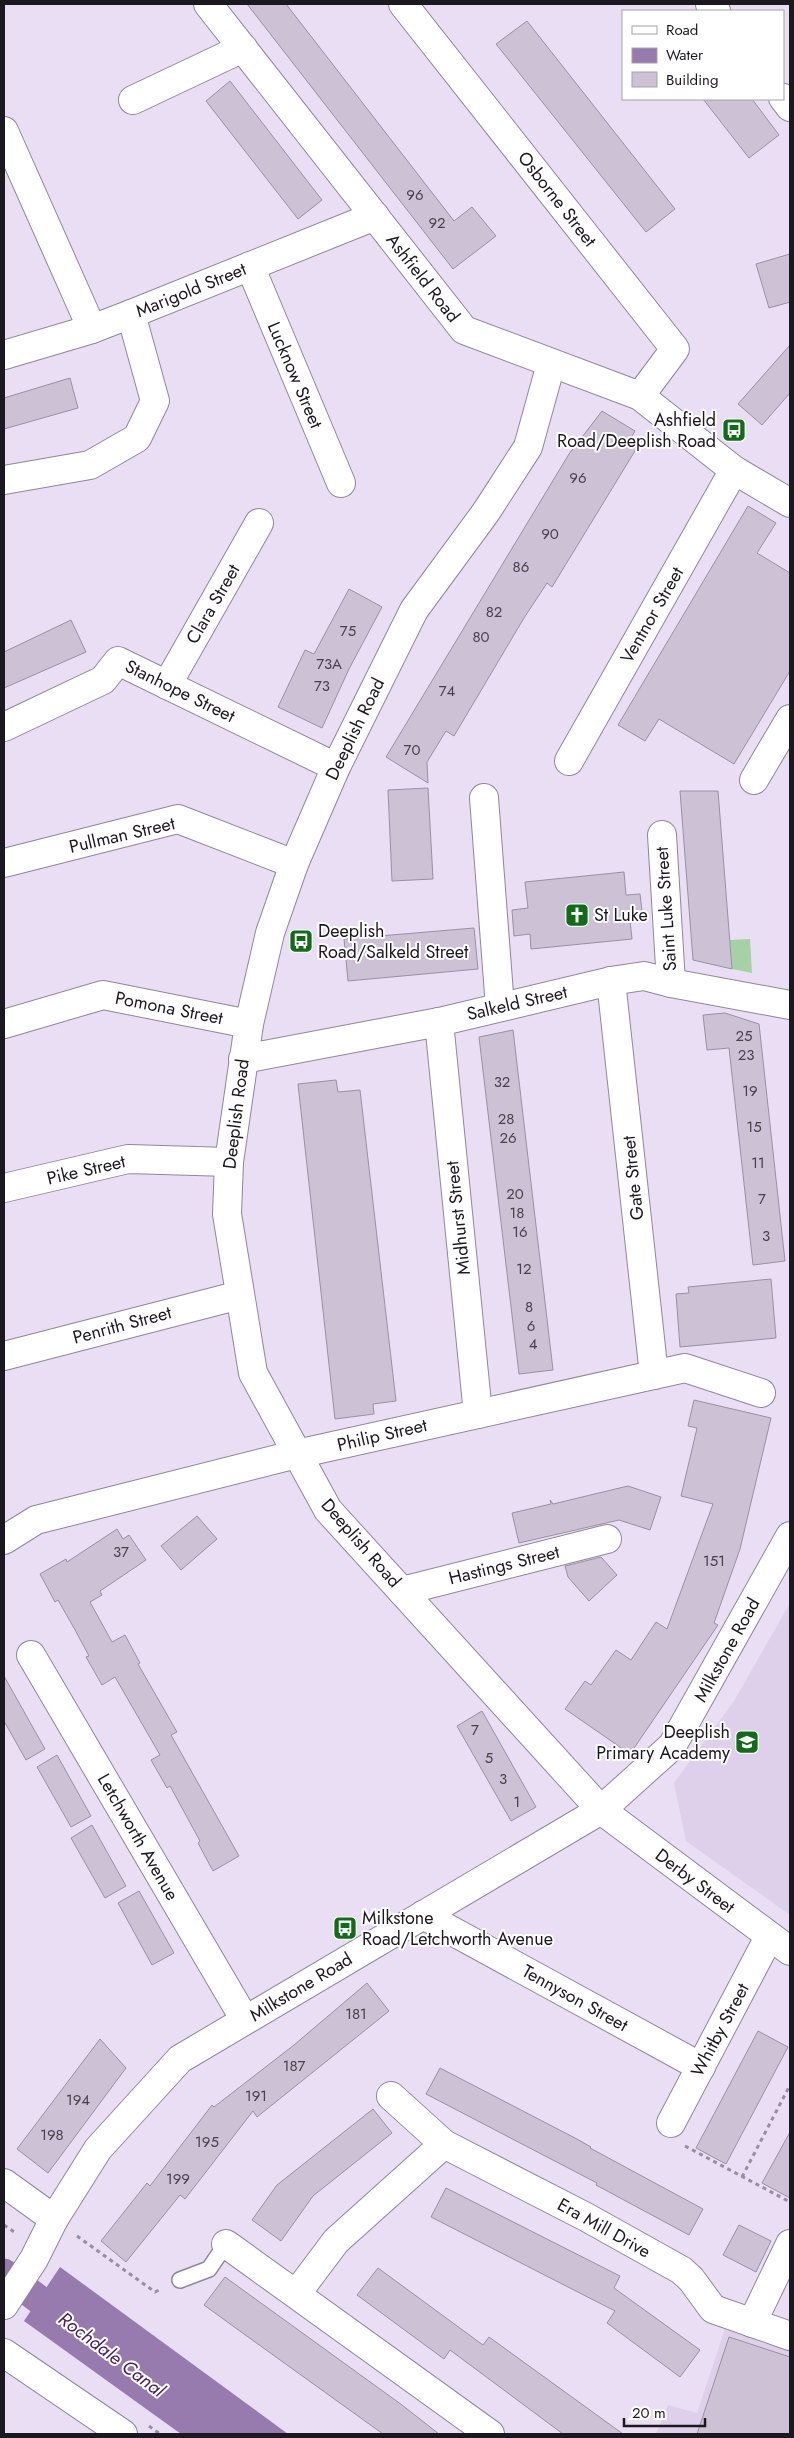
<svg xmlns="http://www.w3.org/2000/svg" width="794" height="2438" viewBox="0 0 794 2438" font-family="Jost,sans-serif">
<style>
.built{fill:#ded0eb}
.green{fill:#a5d1a3}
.water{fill:#977baf}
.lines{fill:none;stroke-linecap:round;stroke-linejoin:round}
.canal{stroke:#977baf;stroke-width:29}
.building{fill:#ccc1d5;stroke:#9a90a3}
.service-casing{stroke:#908799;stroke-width:18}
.minor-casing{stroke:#908799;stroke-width:30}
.path{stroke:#978e9e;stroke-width:3;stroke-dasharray:4 4;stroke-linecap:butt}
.service{stroke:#fff;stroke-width:15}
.minor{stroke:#fff;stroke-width:28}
.labels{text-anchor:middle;stroke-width:4;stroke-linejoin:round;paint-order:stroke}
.number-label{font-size:15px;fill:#48424c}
.street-label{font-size:18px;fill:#1c181f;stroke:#fff}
.poi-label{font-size:18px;fill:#1c181f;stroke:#fff;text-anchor:start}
.water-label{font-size:19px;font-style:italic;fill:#451f5f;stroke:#fff}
</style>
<rect width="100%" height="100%" fill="#e9def3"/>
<g class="built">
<path d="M790,1603V1915L686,1841L674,1783L734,1701Z"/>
<path d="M726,2326L790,2348V2434H656L668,2405L697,2413Z"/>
</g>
<path class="green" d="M750,939L752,973L732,969L730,940Z"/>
<path class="water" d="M60,2267L288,2434H181L24,2321Z"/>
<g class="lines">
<path class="canal" d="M4,2273L70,2323"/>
</g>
<g class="building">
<path d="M247,4H286L454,221L472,207L496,236L453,269Z"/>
<path d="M527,21L675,209L646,232L496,44Z"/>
<path d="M230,81L322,200L298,219L206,101Z"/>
<path d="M703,99H752L779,135L749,158Z"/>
<path d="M790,254V302L769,308L756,264Z"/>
<path d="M790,345V393L762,425L738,404Z"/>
<path d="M70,378L78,408L4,429V398Z"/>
<path d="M602,411L635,431L629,441L638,446L552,587L547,583L524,618L454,736L446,731L427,762L428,783L386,757L569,454Z"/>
<path d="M748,506L776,523L757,553L790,573V671L734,764L659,719L645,741L618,725Z"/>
<path d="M349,589L382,607L349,669L322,728L278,707L305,650L314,654Z"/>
<path d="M71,620L86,652L4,688V652Z"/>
<path d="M428,788L433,879L392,881L388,790Z"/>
<path d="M680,791H718L732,969L693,960Z"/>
<path d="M624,872L626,895L640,894L643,919L630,920L632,939L531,949L530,934L514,936L512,910L528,908L525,882Z"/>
<path d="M474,928L478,969L348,981L344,939Z"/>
<path d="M725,1013L759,1024L785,1261L753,1265L729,1048L707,1050L703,1015Z"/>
<path d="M513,1030L553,1370L519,1374L479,1037Z"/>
<path d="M336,1080L338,1092L360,1090L396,1401L373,1404L374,1414L335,1419L298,1084Z"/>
<path d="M771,1279L776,1338L680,1347L676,1294L689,1293L688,1287Z"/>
<path d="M694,1400L771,1418L740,1549L714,1623L718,1625L630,1754L565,1709L585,1681L591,1685L616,1650L631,1660L656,1622L667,1629L713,1504L681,1496L697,1428L688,1426Z"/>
<path d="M628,1486L661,1497L650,1530L619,1520L519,1543L512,1513L551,1504L550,1500L553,1504Z"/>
<path d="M197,1516L217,1539L181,1570L161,1546Z"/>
<path d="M117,1529L123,1539L129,1535L146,1560L100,1591L102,1595L90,1602L112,1642L125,1635L140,1663L138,1664L177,1732L171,1735L239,1856L213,1871L198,1843L200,1841L170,1786L167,1788L151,1760L160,1755L115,1677L102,1685L86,1657L89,1656L74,1628L58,1600L55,1602L40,1574L66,1559L67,1562Z"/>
<path d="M601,1557L617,1575L589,1601L568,1577L565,1566Z"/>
<path d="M4,1676L45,1749L26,1760L4,1721Z"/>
<path d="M482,1711L536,1807L511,1821L457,1726Z"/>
<path d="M57,1755L91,1816L71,1827L37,1767Z"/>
<path d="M92,1825L126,1886L105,1898L71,1838Z"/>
<path d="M139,1891L174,1953L152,1965L118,1903Z"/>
<path d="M367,1983L389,2011L257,2117L253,2111L185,2199L180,2195L126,2262L101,2241L147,2183L150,2186L212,2105L214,2107L294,2045Z"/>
<path d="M758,2031L788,2047L726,2164L696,2148Z"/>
<path d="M100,2039L126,2068L48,2173L17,2149Z"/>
<path d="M440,2068L575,2138L591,2147L590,2148L703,2209L689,2235L596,2185L597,2183L426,2094Z"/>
<path d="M373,2109L392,2133L313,2196L281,2241L252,2220L277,2185Z"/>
<path d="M790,2132V2198L762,2183Z"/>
<path d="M446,2188L620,2276L614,2288L700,2350L680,2377L607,2323L615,2311L431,2217Z"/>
<path d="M739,2225L771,2241L756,2272L723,2255Z"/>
<path d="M378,2268L483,2345L489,2337L623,2434H563L450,2350L444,2359L357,2295Z"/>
<path d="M225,2277L402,2405L439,2434H383L237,2329L204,2305Z"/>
<path d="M729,2337L790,2357V2434H697Z"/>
</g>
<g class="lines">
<g class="service-casing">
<path id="service" d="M180,2280L209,2269L226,2244"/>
</g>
<g class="minor-casing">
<g id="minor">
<path d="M208,4L464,330L640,396L734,470L790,503"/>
<path d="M403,4L675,349L640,396"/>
<path d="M710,4L716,11"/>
<path d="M783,98L790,107"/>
<path d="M133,100L243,48"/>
<path d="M4,131L92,329"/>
<path d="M250,266L341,483"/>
<path d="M4,355L92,329L131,314L375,216"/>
<path d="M551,364L528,447L486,512L414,610L336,767L294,864L270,933L249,1024L229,1162L227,1214L253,1373L328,1510L601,1810L790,1951"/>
<path d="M4,480L90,465L137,438L155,401L131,314"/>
<path d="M167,685L259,523"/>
<path d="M4,727L103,680L118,661L336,767"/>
<path d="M569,761L734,470"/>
<path d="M754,780L790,719"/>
<path d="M484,798L500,1007"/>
<path d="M662,835L671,983"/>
<path d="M4,863L178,819L294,864"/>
<path d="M611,981L654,1375"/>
<path d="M439,1022L478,1414"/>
<path d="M4,1024L103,995L249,1024"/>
<path d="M243,1059L439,1022L611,981L644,976L671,983L790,1005"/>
<path d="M4,1188L128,1159L229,1162"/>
<path d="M4,1356L240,1295"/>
<path d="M4,1540L36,1520L297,1454L685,1368L761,1393"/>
<path d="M402,1591L607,1539"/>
<path d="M31,1655L245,2020"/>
<path d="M423,1915L701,2067"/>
<path d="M391,2096L444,2144L586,2217L681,2270L691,2279L713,2309L790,2336"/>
<path d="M671,2123L769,1937"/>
<path d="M4,2183L54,2219"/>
<path d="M226,2244L490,2434"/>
<path d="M297,2293L336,2241L444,2144"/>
<path d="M4,2305L34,2259L54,2219L98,2149L180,2059L601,1810L672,1746L790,1536"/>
<path d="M752,2323L790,2244"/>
<path d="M4,2353L123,2434"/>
</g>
</g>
<g class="path">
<path d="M685,2146L790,2202"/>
<path d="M742,2177L790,2085"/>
<path d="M4,2225L17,2234"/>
<path d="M77,2236L155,2292L161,2289"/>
<path d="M149,2426L160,2434"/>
</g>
<use href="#service" class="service"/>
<use href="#minor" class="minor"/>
</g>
<defs>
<g id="bus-square" transform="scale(1.25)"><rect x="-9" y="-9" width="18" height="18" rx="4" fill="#106c16" stroke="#fff"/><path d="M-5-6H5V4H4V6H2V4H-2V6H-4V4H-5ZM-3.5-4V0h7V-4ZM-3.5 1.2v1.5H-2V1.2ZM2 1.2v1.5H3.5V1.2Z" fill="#fff"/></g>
<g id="church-square" transform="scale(1.25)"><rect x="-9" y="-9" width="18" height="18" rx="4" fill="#106c16" stroke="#fff"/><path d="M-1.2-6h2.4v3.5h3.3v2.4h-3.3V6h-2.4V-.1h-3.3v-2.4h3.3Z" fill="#fff"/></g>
<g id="school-square" transform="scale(1.25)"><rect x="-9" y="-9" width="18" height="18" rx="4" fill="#106c16" stroke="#fff"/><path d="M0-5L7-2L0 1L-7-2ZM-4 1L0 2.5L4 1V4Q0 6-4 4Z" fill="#fff"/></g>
</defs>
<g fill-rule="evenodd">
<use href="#bus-square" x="734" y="430"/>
<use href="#church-square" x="577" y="915"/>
<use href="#bus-square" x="301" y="941"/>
<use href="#school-square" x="747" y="1742"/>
<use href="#bus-square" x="345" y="1928"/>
</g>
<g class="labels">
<g class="number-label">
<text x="415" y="200">96</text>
<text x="437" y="228">92</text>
<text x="578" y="483">96</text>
<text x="550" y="539">90</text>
<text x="521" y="572">86</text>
<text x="494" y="617">82</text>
<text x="348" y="636">75</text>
<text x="481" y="642">80</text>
<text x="329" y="669">73A</text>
<text x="322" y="691">73</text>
<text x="447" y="696">74</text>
<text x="412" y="755">70</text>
<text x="744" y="1041">25</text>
<text x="746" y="1060">23</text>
<text x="502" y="1087">32</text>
<text x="750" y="1096">19</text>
<text x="506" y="1124">28</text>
<text x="754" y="1132">15</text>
<text x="508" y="1143">26</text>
<text x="758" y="1168">11</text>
<text x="515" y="1199">20</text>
<text x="762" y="1204">7</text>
<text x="517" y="1218">18</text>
<text x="520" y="1237">16</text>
<text x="766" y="1241">3</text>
<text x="524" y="1274">12</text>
<text x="529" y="1312">8</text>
<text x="531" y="1331">6</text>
<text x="533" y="1349">4</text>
<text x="121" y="1557">37</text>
<text x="714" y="1566">151</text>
<text x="475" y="1735">7</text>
<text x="489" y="1763">5</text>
<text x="503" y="1784">3</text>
<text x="517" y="1807">1</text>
<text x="356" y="2019">181</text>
<text x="294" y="2071">187</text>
<text x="256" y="2101">191</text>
<text x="78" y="2105">194</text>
<text x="52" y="2140">198</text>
<text x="207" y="2147">195</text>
<text x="178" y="2184">199</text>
</g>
<g class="street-label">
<text transform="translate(557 199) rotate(52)" y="6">Osborne Street</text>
<text transform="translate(423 278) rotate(52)" y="6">Ashfield Road</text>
<text transform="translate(191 290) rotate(-22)" y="6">Marigold Street</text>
<text transform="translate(295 375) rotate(67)" y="6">Lucknow Street</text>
<text transform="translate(213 604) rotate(-60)" y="6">Clara Street</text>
<text transform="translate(652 615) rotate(-60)" y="6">Ventnor Street</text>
<text transform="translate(180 691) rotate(26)" y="6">Stanhope Street</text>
<text transform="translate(355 729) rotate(-64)" y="6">Deeplish Road</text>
<text transform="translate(122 835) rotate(-13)" y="6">Pullman Street</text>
<text transform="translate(666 909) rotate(-94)" y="6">Saint Luke Street</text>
<text transform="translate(517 1003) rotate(-13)" y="6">Salkeld Street</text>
<text transform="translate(169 1008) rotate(11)" y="6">Pomona Street</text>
<text transform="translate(236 1114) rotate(-83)" y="6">Deeplish Road</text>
<text transform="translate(86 1170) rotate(-13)" y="6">Pike Street</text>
<text transform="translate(633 1178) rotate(-96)" y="6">Gate Street</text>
<text transform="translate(458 1218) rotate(-96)" y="6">Midhurst Street</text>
<text transform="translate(122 1325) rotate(-15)" y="6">Penrith Street</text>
<text transform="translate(382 1435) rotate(-13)" y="6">Philip Street</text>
<text transform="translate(361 1543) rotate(49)" y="6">Deeplish Road</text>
<text transform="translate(504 1565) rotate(-14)" y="6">Hastings Street</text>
<text transform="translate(727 1650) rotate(-61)" y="6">Milkstone Road</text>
<text transform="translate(138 1837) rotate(60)" y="6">Letchworth Avenue</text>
<text transform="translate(695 1881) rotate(37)" y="6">Derby Street</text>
<text transform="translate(301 1987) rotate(-31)" y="6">Milkstone Road</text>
<text transform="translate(575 1998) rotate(29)" y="6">Tennyson Street</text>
<text transform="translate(720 2030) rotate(-62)" y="6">Whitby Street</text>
<text transform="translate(604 2228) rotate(29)" y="6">Era Mill Drive</text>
</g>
<g class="poi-label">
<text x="716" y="426" text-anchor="end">Ashfield<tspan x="716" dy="21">Road/Deeplish Road</tspan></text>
<text x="594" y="921">St Luke</text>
<text x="318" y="937">Deeplish<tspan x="318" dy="21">Road/Salkeld Street</tspan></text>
<text x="730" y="1738" text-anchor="end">Deeplish<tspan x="730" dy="21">Primary Academy</tspan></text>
<text x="362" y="1924">Milkstone<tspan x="362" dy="21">Road/Letchworth Avenue</tspan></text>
</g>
<g class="water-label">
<text transform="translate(112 2354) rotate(37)" y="7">Rochdale Canal</text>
</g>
</g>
<rect width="794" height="2438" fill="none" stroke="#1c181f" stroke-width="10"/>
<rect x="622" y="10" width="162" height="90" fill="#ffffff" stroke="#a4a3a5"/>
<rect x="632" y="26" width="25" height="8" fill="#ffffff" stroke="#a4a3a5"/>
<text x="666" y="35" font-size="15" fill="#1c181f">Road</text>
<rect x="632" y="48" width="25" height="15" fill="#977baf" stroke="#a4a3a5"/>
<text x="666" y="60" font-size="15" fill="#1c181f">Water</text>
<rect x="632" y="72" width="25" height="15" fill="#ccc1d5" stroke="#a4a3a5"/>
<text x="666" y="85" font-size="15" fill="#1c181f">Building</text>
<path d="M624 2418v8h81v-8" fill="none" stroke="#1c181f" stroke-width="2.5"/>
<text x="632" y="2418" font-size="15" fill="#1c181f" stroke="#ffffff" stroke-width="4" paint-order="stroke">20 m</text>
</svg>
